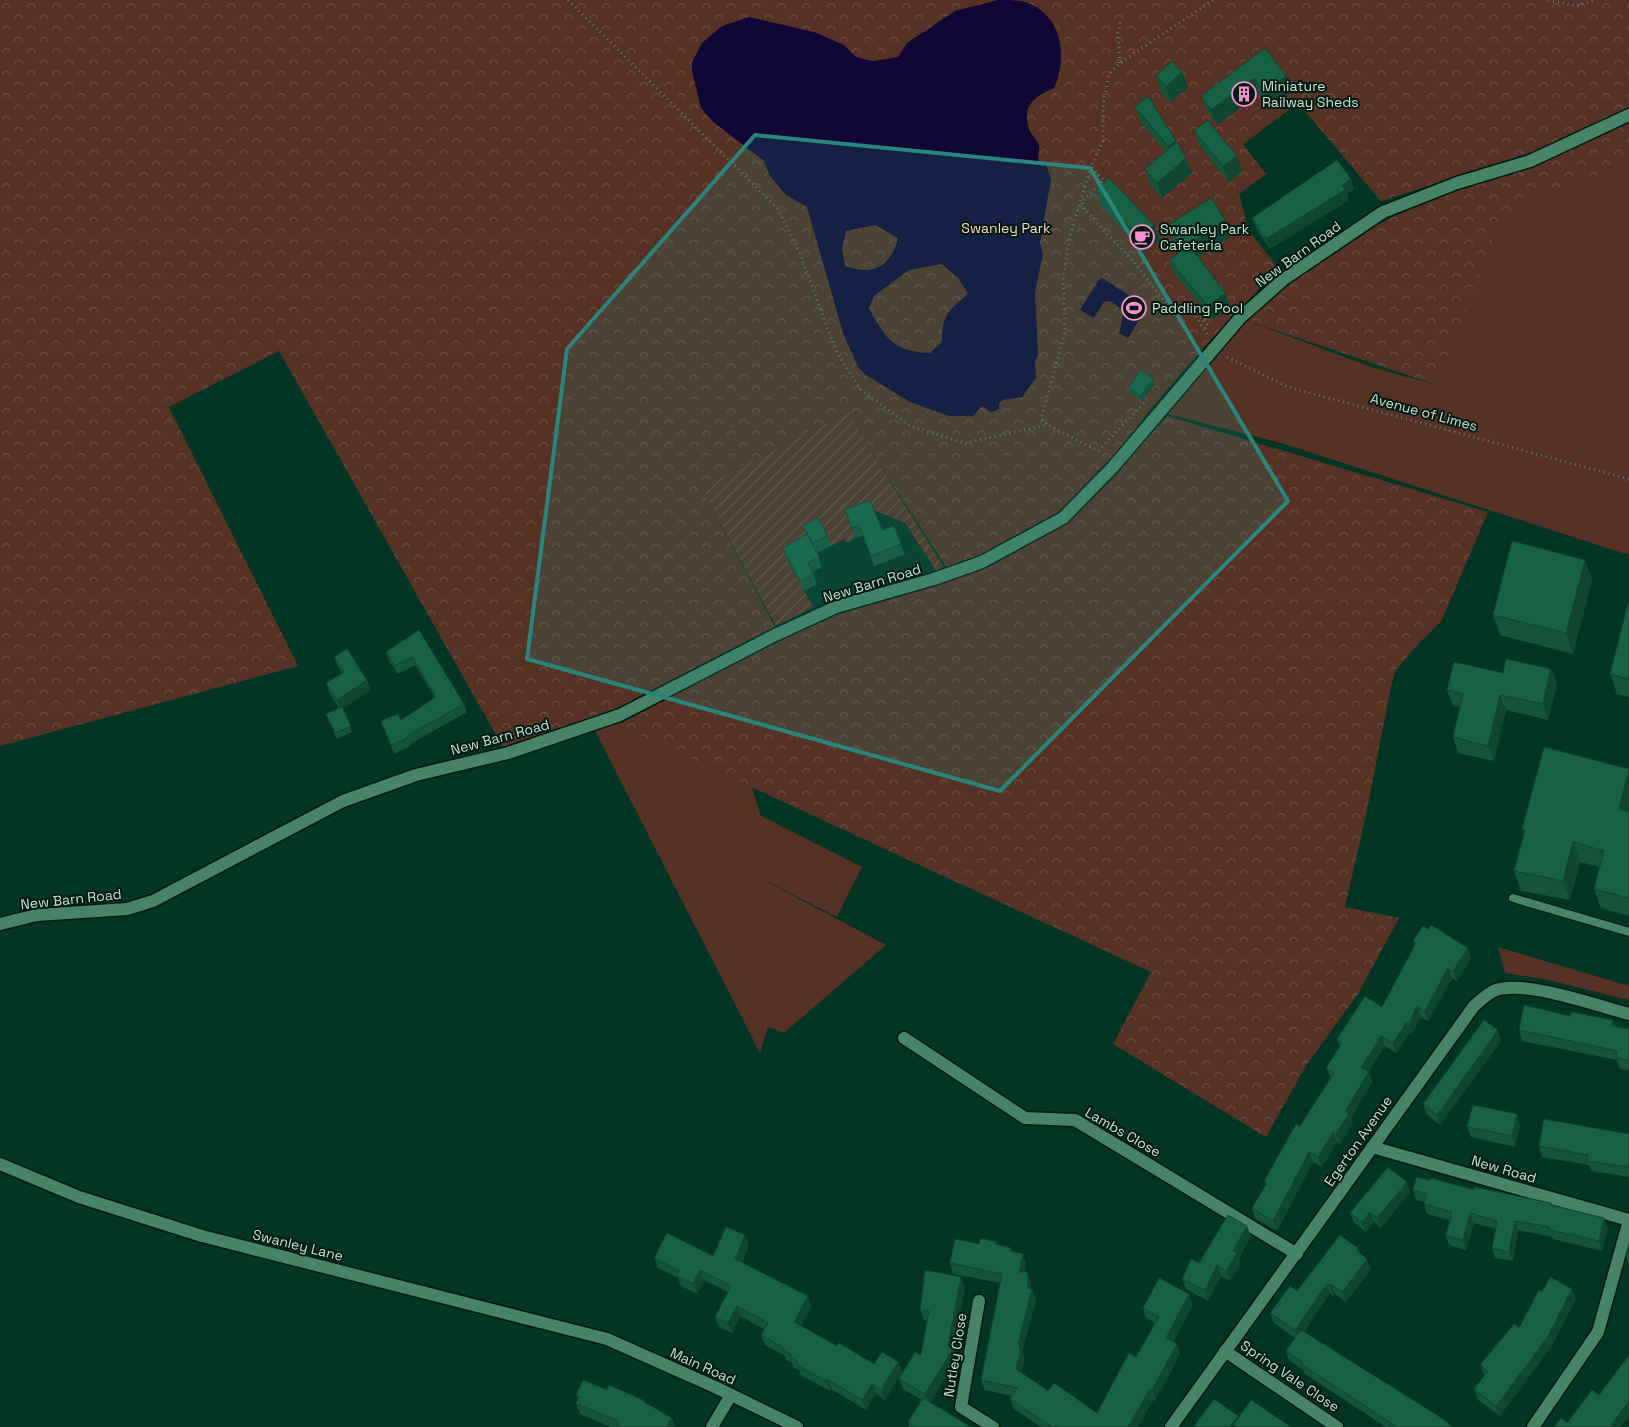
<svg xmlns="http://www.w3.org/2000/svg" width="1629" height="1427" viewBox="0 0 1629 1427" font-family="'Space Grotesk',sans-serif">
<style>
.grass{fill:#553224}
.forest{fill:url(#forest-crowns)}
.garden{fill:url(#garden-furrows)}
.water{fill:#100736;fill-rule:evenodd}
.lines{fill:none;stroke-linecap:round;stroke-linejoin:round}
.service-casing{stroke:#001a0e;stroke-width:10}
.minor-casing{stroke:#001a0e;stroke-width:15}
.tertiary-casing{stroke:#001a0e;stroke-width:15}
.secondary-casing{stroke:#001a0e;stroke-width:15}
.path{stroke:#56806f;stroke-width:3;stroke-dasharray:1 4;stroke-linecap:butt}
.service{stroke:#478367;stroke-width:8}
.minor{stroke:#478367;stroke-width:12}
.tertiary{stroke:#478367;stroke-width:12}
.secondary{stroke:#478367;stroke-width:12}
.wall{fill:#14543b}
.shaded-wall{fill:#104530}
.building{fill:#176245;stroke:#104530}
.marked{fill:#2a867d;fill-opacity:0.2;stroke:#2a867d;stroke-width:4;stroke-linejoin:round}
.labels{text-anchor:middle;stroke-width:4;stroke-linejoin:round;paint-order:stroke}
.poi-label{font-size:14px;fill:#c4e2d3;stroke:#02190f;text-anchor:start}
.park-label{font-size:14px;fill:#f8d3c5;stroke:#02190f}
.street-label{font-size:14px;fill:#c4e2d3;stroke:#02190f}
</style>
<defs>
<pattern id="forest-crowns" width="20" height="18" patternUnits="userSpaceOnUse" patternTransform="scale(1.25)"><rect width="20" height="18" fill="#553224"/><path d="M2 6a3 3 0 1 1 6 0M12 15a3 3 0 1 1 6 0" fill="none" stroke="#6c4f43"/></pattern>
<pattern id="garden-furrows" width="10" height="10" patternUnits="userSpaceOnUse" patternTransform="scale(1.25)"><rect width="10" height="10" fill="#553224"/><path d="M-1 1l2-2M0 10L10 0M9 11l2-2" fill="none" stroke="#6c4f43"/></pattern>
</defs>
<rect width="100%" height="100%" fill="#023523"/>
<g class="grass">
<path d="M1629,156V555L1281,443L1168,414L1245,320L1374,368L1437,385L1498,222L1536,191L1556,193L1572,178H1593Z"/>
<path d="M615,724L752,787L761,816L862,867L837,917L750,873L886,945L784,1033L768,1027L760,1053L595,731Z"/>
<path d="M1498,947L1629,986V1000L1544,979L1505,973Z"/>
</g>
<g class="forest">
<path d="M0,0H1629V108L1543,149L1381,201L1298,103L1243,144L1266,174L1239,194L1249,231L1279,269C1235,312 1193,358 1154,405C1131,432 1113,464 1088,488C1049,524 996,551 947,568L869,448L850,411L701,487L776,629L609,714L504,749L279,351L169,407L298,666L0,746Z"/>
<path d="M1629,121V156L1593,178H1572L1556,193L1536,191L1499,222L1437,385L1245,320C1285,287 1326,252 1371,228C1419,203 1468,186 1519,168L1514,184L1520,168Z"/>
<path d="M1167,416L1488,512L1441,622L1420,642L1396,670L1392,682L1366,815L1345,907L1399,918L1358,994L1307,1064L1266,1137L1113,1044L1151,972L615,724L727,664L804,628L867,603L935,585L983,568L1027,546L1067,522L1097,493Z"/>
</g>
<path class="garden" d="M850,411L869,448L945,569L937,572L905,523L874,510L849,520L855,538L847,543L845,539L831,546L822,528L786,558L813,607L776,626L701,487Z"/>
<g class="water">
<path d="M998,0C1005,0 1014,0 1021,1C1061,10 1069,55 1054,88C1034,97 1022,105 1029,129C1031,135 1038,140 1039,146C1040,152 1037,156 1039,162L1046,164L1051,179L1040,243L1043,254L1035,292L1038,354L1035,362L1036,378L1022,397L1003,400L999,403V409L991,412L982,406L973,416H949L910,402L866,375L858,367L843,333L807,207L786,195L770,176L764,161L712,121L701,108L692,71V62L702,43L722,26L749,17L814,32L844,45L856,57L873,61L898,57L907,43L955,11ZM875,225L898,238C890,268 873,276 845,266L842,248L846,231ZM942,264L959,279L968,294C948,311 942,315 942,342L930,353C895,352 884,338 869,308L874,296L909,270Z"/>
<path d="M1102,278L1147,307L1128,338L1119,333L1124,311L1110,301L1104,302L1094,318L1080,310L1098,281Z"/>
</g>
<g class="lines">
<g class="service-casing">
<path id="service" d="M1513,898L1629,932"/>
</g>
<g class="minor-casing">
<g id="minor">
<path d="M904,1038L1025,1118L1075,1120L1297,1254"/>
<path d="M1372,1147L1629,1220"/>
<path d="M979,1301L961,1407L993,1427"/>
<path d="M1225,1351L1337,1427"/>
<path d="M712,1427L731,1395"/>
<path d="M1171,1427L1474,1006C1480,1001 1489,992 1496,990C1526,980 1598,1006 1629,1014"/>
<path d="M1533,1427L1598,1332L1629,1220"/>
</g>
</g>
<g class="tertiary-casing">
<path id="tertiary" d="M0,924L37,915L127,909L153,901L343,801L416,775L508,753L620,715L773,636L836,607L934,579L982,562L1063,518L1113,467L1240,318L1284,279L1383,212L1457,183L1530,161L1629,115"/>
</g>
<g class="secondary-casing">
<path id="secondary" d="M0,1164L79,1197L202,1236L607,1339L715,1387L797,1427"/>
</g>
<g class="path">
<path d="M568,0L778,209L800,254L837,353L861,390L910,426L965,443L1047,425"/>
<path d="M1548,0L1577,6L1594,0"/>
<path d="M1120,63L1118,33L1121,20"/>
<path d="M1091,167L1071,232L1063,278L1065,333L1041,419L1048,425L1098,451L1145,402"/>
<path d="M1204,304L1198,312L1208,326L1204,329"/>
<path d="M1191,309L1204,304"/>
<path d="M1207,334L1191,309L1164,301L1133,261L1084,209L1082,201L1104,180L1091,167L1103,141V104L1109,74L1120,63L1213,0"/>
<path d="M1227,357L1288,387L1629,479"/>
</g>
<use href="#service" class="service"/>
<use href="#minor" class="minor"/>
<use href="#tertiary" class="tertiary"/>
<use href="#secondary" class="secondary"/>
</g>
<g class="wall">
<path d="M1265,48L1286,76L1292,91L1270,108L1259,94L1217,125L1207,111L1201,96Z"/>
<path d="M1182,72L1188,87L1171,102L1161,92L1156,76Z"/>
<path d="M1135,107L1176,141L1192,173L1162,198L1150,184L1145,169L1166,152L1141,122Z"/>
<path d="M1194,131L1242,171L1229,182L1200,146Z"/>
<path d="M1351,179L1354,189L1347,194L1349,200L1270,249L1256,228L1252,218Z"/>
<path d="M1096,190L1154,225L1160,240L1144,252L1101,206Z"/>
<path d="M1225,220L1231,236L1198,257L1230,308L1213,320L1175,275L1169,260L1181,252L1173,241L1167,226Z"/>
<path d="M1155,385L1142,401L1130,392L1129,387Z"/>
<path d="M845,510L882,530L894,526L905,554L874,566L863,536L855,538Z"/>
<path d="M803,526L827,535L831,546L817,553L822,567L813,572L817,584L804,591L786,558L783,548L806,535Z"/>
<path d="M1585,560L1592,580L1573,654L1500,635L1493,615Z"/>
<path d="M1629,599V697L1617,694L1610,674Z"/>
<path d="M419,630L464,704L467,712L410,744L411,746L394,754L381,721L401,720L435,698L415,665L398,674L389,661L386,652Z"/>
<path d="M334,657L367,680L371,690L342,709L352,732L337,739L326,714L339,708L330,694L326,683L342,673L338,667Z"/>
<path d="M1551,669L1557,684L1548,720L1506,710L1494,761L1458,753L1453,737L1460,707L1453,706L1447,690L1503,673Z"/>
<path d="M1629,769V916L1601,908L1594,889L1599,867L1580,862L1570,900L1521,891L1514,871L1524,833L1522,829Z"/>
<path d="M1413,941L1471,958L1457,981L1452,978L1428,1021L1421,1017L1412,1034L1410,1033L1396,1053L1385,1046L1368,1072L1372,1082L1351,1118L1353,1123L1340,1144L1337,1142L1322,1167L1313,1162L1277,1231L1255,1218L1252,1208L1266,1186L1264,1181L1331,1079L1326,1068L1340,1047L1337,1039L1382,1007L1415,945Z"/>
<path d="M1570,1016L1613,1020L1616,1027L1629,1029V1070L1620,1069L1617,1060L1522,1041L1519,1030Z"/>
<path d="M1501,1041L1440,1125L1427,1115L1423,1104Z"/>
<path d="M1520,1125L1515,1147L1471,1137L1467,1127Z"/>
<path d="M1629,1134V1177L1591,1171L1589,1165L1542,1157L1539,1146Z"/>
<path d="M1430,1180L1552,1206L1608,1228L1602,1251L1553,1239L1552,1237L1518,1230L1513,1261L1495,1258L1492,1248L1496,1229L1474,1223L1466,1250L1449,1245L1446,1236L1450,1220L1427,1214L1424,1204V1202L1416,1200L1413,1190Z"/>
<path d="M1407,1182L1410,1192L1381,1228L1374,1222L1366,1232L1354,1223L1350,1213Z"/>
<path d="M745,1235L749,1245L742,1263L808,1296L811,1306L801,1326L837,1346L874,1364L898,1362L902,1372L885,1400L876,1394L866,1410L831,1389L830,1391L800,1375L799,1370L794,1368L792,1363L786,1360L785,1356L765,1345L761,1335L764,1329L740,1316L732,1333L719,1327L715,1317L728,1292L704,1280L697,1294L681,1286L678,1278L658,1268L654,1258L713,1256Z"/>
<path d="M1251,1236L1239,1258L1241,1264L1230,1281L1221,1276L1208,1301L1186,1289L1182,1279L1199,1263Z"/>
<path d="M996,1242L997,1245L1012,1252L1023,1254L1026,1264L1025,1272L1031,1282V1289H1032L1036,1300L1022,1352L1024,1355V1362L1021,1372L1048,1391L1097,1413L1136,1357L1155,1323L1146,1318L1143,1308L1189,1294L1193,1305L1173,1342L1180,1354L1155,1401L1153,1400L1138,1427H1041L1014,1409L1010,1399L1012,1396L985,1390L981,1380L1001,1283L953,1274L950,1263L979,1244Z"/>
<path d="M1629,1245V1265L1626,1257Z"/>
<path d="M1358,1248L1360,1253L1371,1269L1346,1302L1335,1294L1333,1296L1330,1293L1304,1332L1453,1427H1386L1305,1374L1303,1370L1289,1360L1286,1351L1295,1338L1274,1323L1270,1313L1297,1291Z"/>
<path d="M965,1288L953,1349L957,1359L930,1402L971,1427H909L908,1422L922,1400L903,1389L899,1379L921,1355L927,1321L924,1320L920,1310Z"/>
<path d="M1542,1292L1576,1299L1551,1347L1500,1416L1478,1400L1474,1389L1485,1376L1480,1365L1519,1328Z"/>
<path d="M607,1390L646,1404L672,1418L675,1427H611L580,1414L576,1404L578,1400L576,1395Z"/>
</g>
<g class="shaded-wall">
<path d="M1182,72L1188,87L1171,102L1166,87Z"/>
<path d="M1286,76L1292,91L1270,108L1264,93Z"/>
<path d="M1254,78L1259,94L1217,125L1211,110Z"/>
<path d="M1176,141L1181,156L1174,161L1168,146Z"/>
<path d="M1237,156L1242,171L1229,182L1223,166Z"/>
<path d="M1186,158L1192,173L1162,198L1157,183Z"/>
<path d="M1351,179L1354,189L1347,194L1349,200L1270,249L1266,239Z"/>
<path d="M1225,220L1231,236L1189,263L1183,248Z"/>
<path d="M1154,225L1160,240L1144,252L1138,237Z"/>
<path d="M1225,293L1230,308L1213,320L1208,306Z"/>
<path d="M1153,379L1155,385L1142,401L1140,396Z"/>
<path d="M1585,560L1592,580L1573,654L1566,633Z"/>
<path d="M1551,669L1557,684L1548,720L1543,704Z"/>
<path d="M367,680L371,690L341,710L337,700Z"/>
<path d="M1500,695L1506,710L1494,761L1488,746Z"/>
<path d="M1629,770V815L1619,809Z"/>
<path d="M1573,842L1580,862L1570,900L1563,881Z"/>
<path d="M1468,948L1471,958L1457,981L1453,971Z"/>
<path d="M1448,968L1452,978L1428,1021L1425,1011Z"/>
<path d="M1417,1007L1421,1017L1412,1034L1408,1024Z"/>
<path d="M1613,1020L1617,1030L1612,1026Z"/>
<path d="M1406,1023L1410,1033L1396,1053L1393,1043Z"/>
<path d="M1498,1030L1501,1041L1440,1125L1437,1115Z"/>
<path d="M1381,1036L1385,1046L1365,1078L1361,1068Z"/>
<path d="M1369,1072L1372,1082L1351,1118L1353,1123L1340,1144L1336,1134L1345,1111Z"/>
<path d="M1517,1114L1520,1125L1515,1147L1512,1136Z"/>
<path d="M1333,1132L1337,1142L1322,1167L1318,1157Z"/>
<path d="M1309,1152L1313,1162L1277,1231L1273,1221Z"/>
<path d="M1407,1182L1410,1192L1381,1228L1377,1218Z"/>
<path d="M1370,1212L1374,1222L1366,1232L1362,1222Z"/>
<path d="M1470,1213L1474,1223L1466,1250L1463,1240Z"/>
<path d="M1604,1218L1608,1228L1602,1251L1599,1241Z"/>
<path d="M1515,1221L1518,1230L1513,1261L1509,1252Z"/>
<path d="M1247,1226L1251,1236L1239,1258L1241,1264L1230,1281L1226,1271L1233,1251Z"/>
<path d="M745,1235L749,1245L739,1269L735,1259Z"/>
<path d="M1023,1254L1026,1264L1023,1282L1019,1272Z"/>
<path d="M1367,1259L1371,1269L1346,1302L1342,1292Z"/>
<path d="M1217,1265L1221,1276L1208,1301L1205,1290Z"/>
<path d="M700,1270L704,1280L697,1294L693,1284Z"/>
<path d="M1027,1272L1031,1282V1294L1032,1289L1036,1300L1022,1352L1024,1355V1362L1020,1379L1016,1369L1018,1345L1028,1288Z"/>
<path d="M961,1277L965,1288L953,1349L957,1359L929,1405L925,1394L948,1346Z"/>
<path d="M1327,1284L1330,1293L1298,1340L1295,1330Z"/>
<path d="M1331,1284L1335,1294L1333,1296L1330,1286Z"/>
<path d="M1572,1289L1576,1299L1551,1347L1500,1416L1496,1406Z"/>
<path d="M1189,1294L1193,1305L1169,1348L1166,1338Z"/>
<path d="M808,1296L811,1306L798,1332L794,1322Z"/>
<path d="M737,1306L740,1316L732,1333L728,1323Z"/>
<path d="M1177,1344L1180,1354L1155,1401L1152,1390Z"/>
<path d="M898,1362L902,1372L885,1400L881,1390Z"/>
<path d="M827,1379L831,1389L830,1391L826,1381Z"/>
<path d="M872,1384L876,1394L866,1410L862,1400Z"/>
<path d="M1150,1389L1153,1400L1138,1427H1128Z"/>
<path d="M1629,1401V1416L1621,1427H1612L1611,1426Z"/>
<path d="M672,1418L675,1427H666Z"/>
</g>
<g class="building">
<path d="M1265,48L1286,76L1264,93L1254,78L1211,110L1201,96Z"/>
<path d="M1172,61L1182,72L1166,87L1156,76Z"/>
<path d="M1148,96L1176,141L1168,146L1135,107Z"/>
<path d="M1207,120L1237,156L1223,166L1194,131Z"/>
<path d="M1177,142L1186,158L1157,183L1145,169Z"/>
<path d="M1337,160L1351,179L1342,185L1345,190L1266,239L1252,218Z"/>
<path d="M1109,178L1154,225L1138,237L1096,190Z"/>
<path d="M1211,198L1225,220L1183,248L1167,226Z"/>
<path d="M1189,245L1225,293L1208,306L1169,260Z"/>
<path d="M1141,370L1153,379L1140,396L1129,387Z"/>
<path d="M870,500L882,530L894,526L901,544L871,556L859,525L852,528L845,510Z"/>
<path d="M818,518L827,535L813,543L803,526Z"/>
<path d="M807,534L819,557L808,563L813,574L800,581L783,548Z"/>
<path d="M1512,541L1585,560L1566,633L1493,615Z"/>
<path d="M1629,599V679L1610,674Z"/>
<path d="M419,630L464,704L407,736L408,738L391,745L381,721L398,714L401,720L436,697L412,657L395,666L386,652Z"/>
<path d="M347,649L367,680L337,700L326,683L344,672L334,657Z"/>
<path d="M1506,659L1551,669L1543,704L1500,695L1488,746L1453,737L1463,694L1447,690L1454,662L1503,673Z"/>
<path d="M342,707L351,726L335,733L326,714Z"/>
<path d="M1544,747L1629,769L1619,809L1629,812V898L1594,889L1604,851L1573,842L1563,881L1514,871L1525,830L1522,829Z"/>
<path d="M1431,925L1468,948L1453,971L1448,968L1425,1011L1417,1007L1408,1024L1406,1023L1393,1043L1381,1036L1361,1068L1369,1072L1345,1111L1349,1114L1336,1134L1333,1132L1318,1157L1309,1152L1273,1221L1252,1208L1267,1183L1264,1181L1296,1124L1300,1126L1334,1073L1326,1068L1342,1043L1337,1039L1365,996L1382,1007L1416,943L1413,941L1423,926L1428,929Z"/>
<path d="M1524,1005L1570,1016L1571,1012L1613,1020L1612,1026L1629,1029V1060L1616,1058L1617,1051L1519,1030Z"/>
<path d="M1484,1020L1498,1030L1437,1115L1423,1104Z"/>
<path d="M1473,1105L1517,1114L1512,1136L1467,1127Z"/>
<path d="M1544,1119L1629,1134V1167L1587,1161L1588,1155L1539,1146Z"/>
<path d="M1388,1167L1407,1182L1377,1218L1370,1212L1362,1222L1350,1213Z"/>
<path d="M1416,1177L1430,1180L1431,1178L1474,1190V1187L1551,1203V1205L1604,1218L1599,1241L1550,1230V1227L1515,1221L1509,1252L1492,1248L1497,1221L1470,1213L1463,1240L1446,1236L1452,1212L1424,1204L1427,1194L1413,1190Z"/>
<path d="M1228,1215L1247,1226L1233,1251L1237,1253L1226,1271L1217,1265L1205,1290L1182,1279L1191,1259L1199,1263Z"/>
<path d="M726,1227L745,1235L735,1259L808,1296L794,1322L837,1346L839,1343L874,1364L882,1352L898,1362L881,1390L872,1384L862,1400L827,1379L826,1381L797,1365L798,1362L790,1358L792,1355L783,1350L784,1348L761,1335L768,1323L737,1306L728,1323L715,1317L731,1286L700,1270L693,1284L677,1276L680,1271L654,1258L667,1233L713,1256Z"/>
<path d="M1340,1235L1358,1248L1356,1250L1367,1259L1342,1292L1331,1284L1330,1286L1327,1284L1295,1330L1270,1313L1290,1286L1297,1291Z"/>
<path d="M980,1238L996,1242L995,1244L1011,1248L1010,1251L1023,1254L1019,1272H1027L1028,1288L1032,1289L1018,1345H1020V1352L1016,1369L1048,1391L1054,1383L1097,1413L1129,1353L1136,1357L1159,1317L1143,1308L1159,1278L1189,1294L1166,1338L1177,1344L1152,1390L1150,1389L1128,1427H1057L1055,1426L1054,1427H1052L1010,1399L1018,1388L981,1380L1002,1274L950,1263L955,1239L979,1244Z"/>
<path d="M1629,1245V1258L1626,1257Z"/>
<path d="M925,1270L961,1277L948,1346L953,1349L925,1394L899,1379L915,1352L921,1355L929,1311L920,1310Z"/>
<path d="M1550,1277L1572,1289L1548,1337L1496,1406L1474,1389L1488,1371L1480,1365L1514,1324L1519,1328L1539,1290L1542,1292Z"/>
<path d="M1301,1330L1437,1415L1453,1427H1397L1301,1364L1303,1362L1286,1351Z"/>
<path d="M1629,1355V1401L1611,1426L1613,1427H1554L1561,1418L1567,1423L1592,1390L1599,1395Z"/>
<path d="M583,1380L607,1390L609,1385L645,1401L644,1402L672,1418L666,1427H621L617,1425L619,1421L576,1404L579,1396L576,1395Z"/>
<path d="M923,1398L971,1427H915L908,1422Z"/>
<path d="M1214,1399L1238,1416L1230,1427H1196L1194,1426Z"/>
<path d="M1251,1400L1291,1427H1237L1233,1425Z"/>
</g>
<path class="marked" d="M755,135L1090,168L1288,501L1000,791L527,659L567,349Z"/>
<defs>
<g id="building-ring" transform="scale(1.25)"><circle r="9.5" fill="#02190f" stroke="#f690d0" stroke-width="1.5"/><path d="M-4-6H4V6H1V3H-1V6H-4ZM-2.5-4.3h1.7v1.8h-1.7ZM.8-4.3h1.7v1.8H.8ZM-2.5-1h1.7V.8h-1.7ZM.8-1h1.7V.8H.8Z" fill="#f690d0"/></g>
<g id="cafe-ring" transform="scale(1.25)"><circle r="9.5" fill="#02190f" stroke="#f690d0" stroke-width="1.5"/><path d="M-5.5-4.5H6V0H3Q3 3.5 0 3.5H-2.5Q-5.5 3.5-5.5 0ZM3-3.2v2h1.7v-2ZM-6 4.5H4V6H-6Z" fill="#f690d0"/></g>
<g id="stadium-ring" transform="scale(1.25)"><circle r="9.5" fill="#02190f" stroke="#f690d0" stroke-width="1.5"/><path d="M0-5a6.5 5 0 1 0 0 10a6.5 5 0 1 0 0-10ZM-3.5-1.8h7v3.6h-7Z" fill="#f690d0"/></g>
</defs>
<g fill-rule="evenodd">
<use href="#building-ring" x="1244" y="94"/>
<use href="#cafe-ring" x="1142" y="237"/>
<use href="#stadium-ring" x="1134" y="308"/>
</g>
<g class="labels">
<g class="poi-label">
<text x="1262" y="91">Miniature<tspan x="1262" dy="16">Railway Sheds</tspan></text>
<text x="1160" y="234">Swanley Park<tspan x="1160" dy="16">Cafeteria</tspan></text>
<text x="1152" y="313">Paddling Pool</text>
</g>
<g class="park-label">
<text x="1006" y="233">Swanley Park</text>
</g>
<g class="street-label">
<text transform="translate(1298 254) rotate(-36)" y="5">New Barn Road</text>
<text transform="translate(1424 412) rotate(15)" y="5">Avenue of Limes</text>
<text transform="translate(872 583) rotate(-17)" y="5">New Barn Road</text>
<text transform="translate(500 737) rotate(-15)" y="5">New Barn Road</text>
<text transform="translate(71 899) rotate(-6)" y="5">New Barn Road</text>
<text transform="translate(1123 1132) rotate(30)" y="5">Lambs Close</text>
<text transform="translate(1358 1141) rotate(-55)" y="5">Egerton Avenue</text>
<text transform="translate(1504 1169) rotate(16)" y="5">New Road</text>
<text transform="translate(298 1245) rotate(14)" y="5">Swanley Lane</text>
<text transform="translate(955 1355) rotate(-81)" y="5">Nutley Close</text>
<text transform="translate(703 1366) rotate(24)" y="5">Main Road</text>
<text transform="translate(1290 1376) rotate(34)" y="5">Spring Vale Close</text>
</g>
</g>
</svg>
